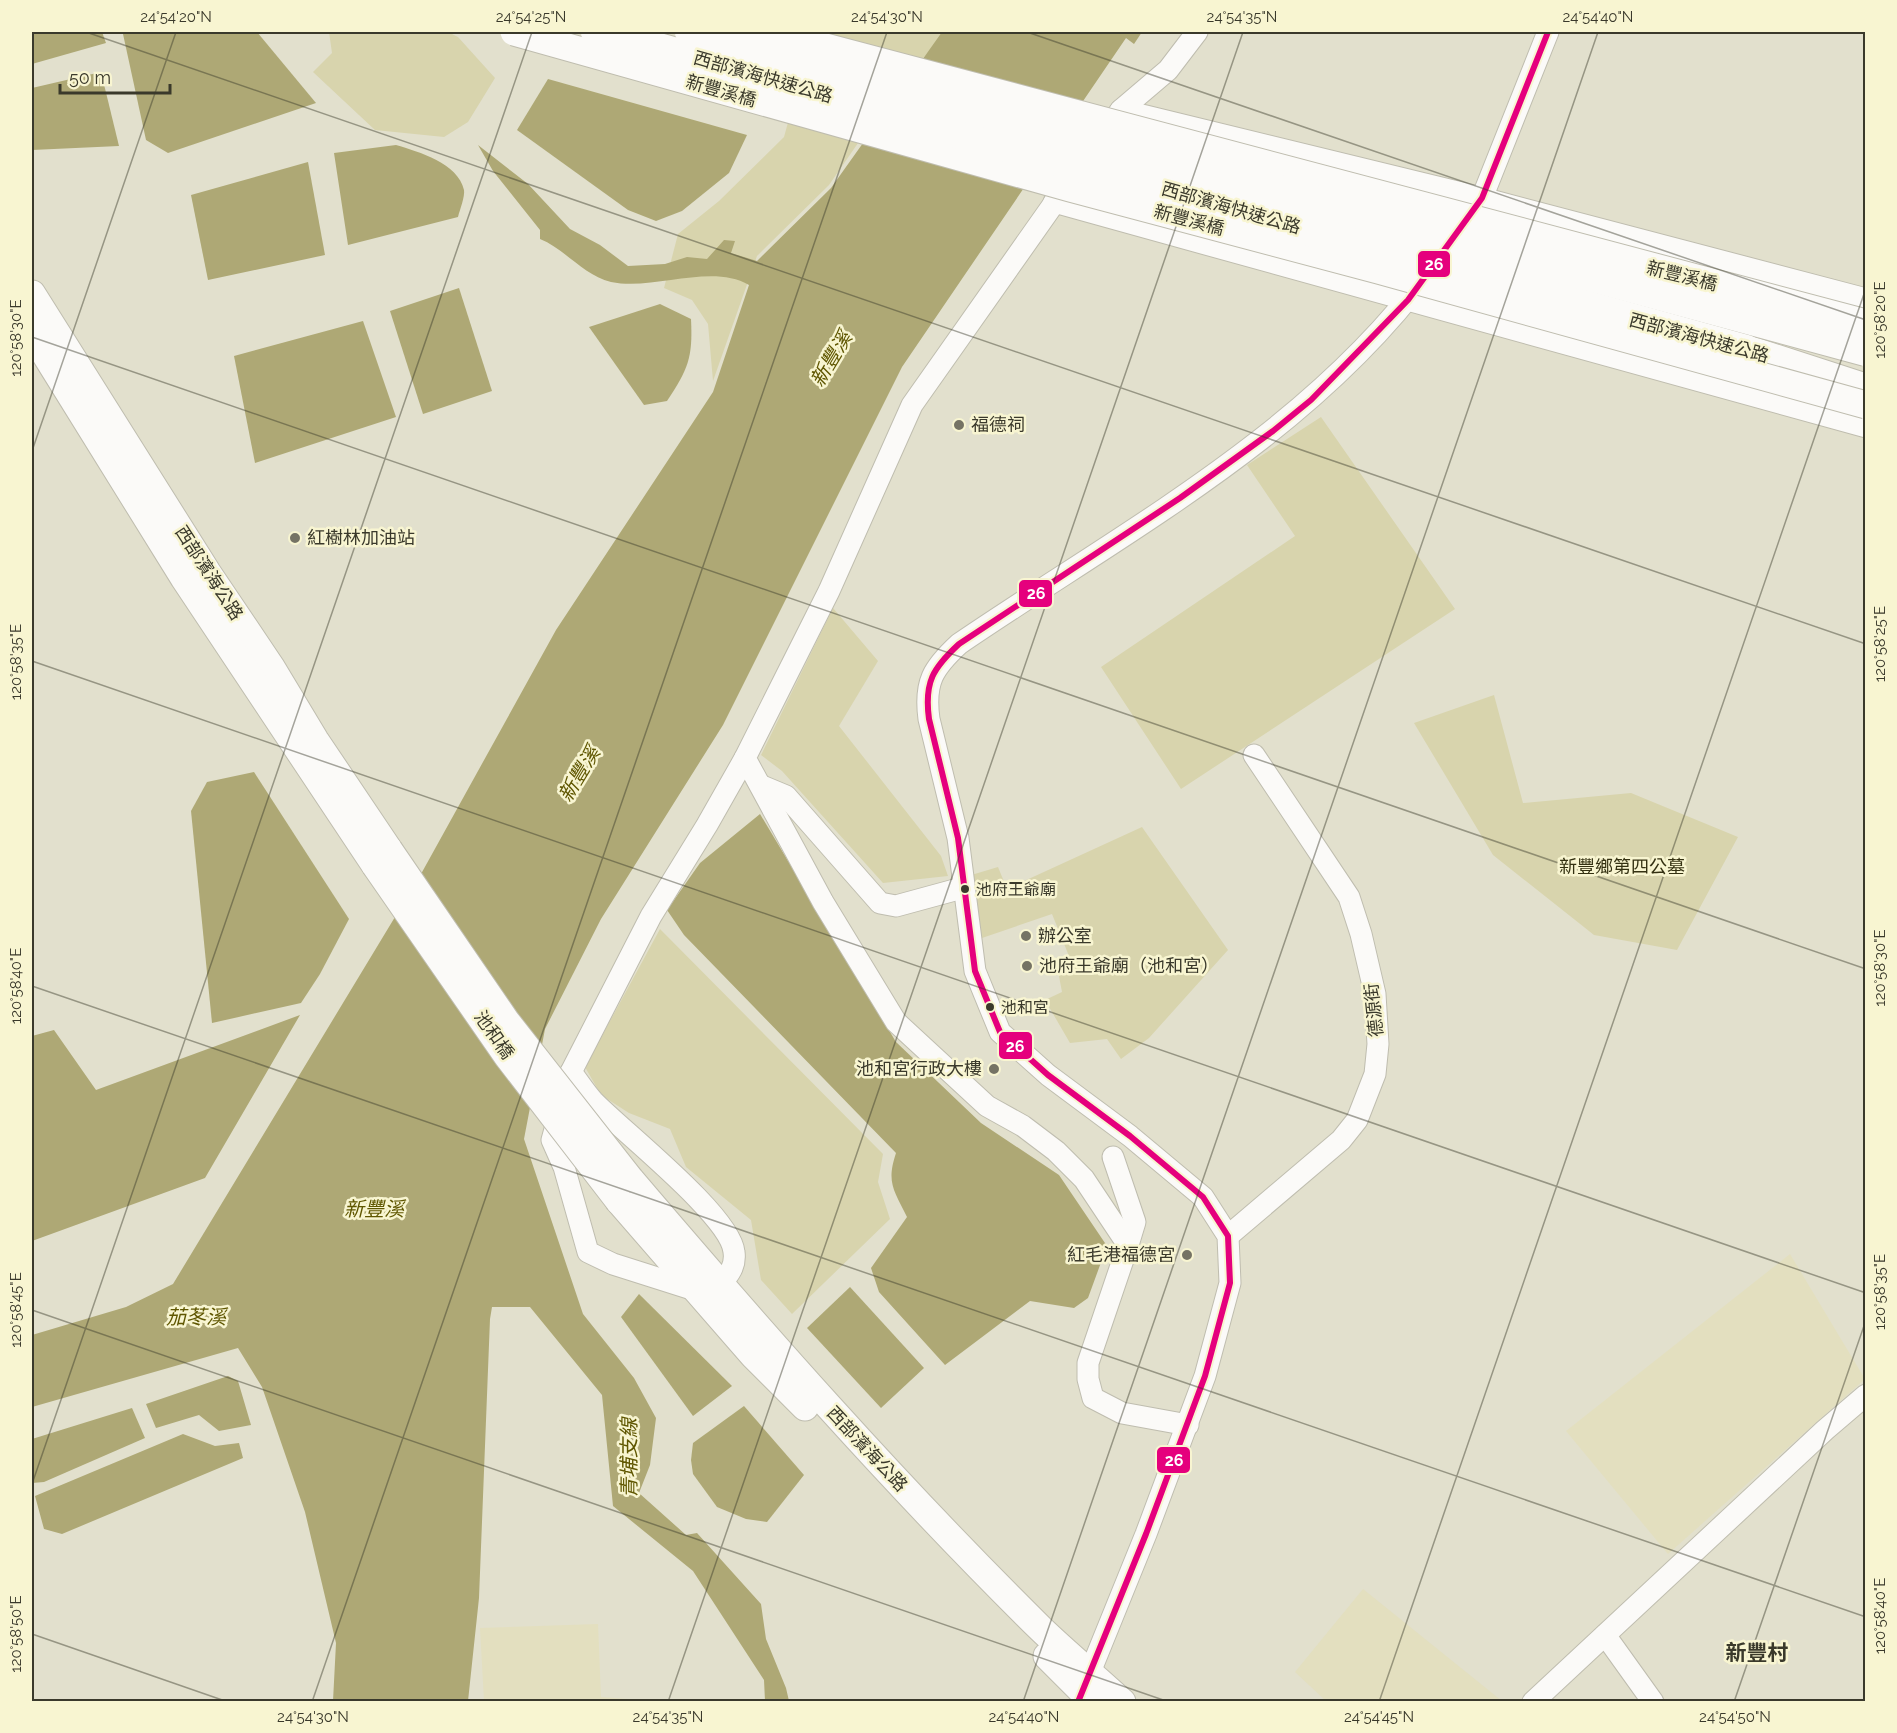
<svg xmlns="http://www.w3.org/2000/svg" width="1897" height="1733" viewBox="0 0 1897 1733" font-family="Raleway,'Noto Sans TC',sans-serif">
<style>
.built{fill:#e3dfbf}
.green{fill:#d8d4ad}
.water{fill:#aea875}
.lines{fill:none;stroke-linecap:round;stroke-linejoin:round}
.minor-casing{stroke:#bfbdaf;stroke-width:23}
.major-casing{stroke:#bfbdaf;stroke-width:29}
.highway-casing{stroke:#bfbdaf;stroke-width:34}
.minor{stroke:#fbfaf8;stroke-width:21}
.major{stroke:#fbfaf8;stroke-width:27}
.highway{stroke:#fbfaf8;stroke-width:32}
.major-bridge-casing{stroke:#bfbdaf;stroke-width:29;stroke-linecap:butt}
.highway-bridge-casing{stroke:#bfbdaf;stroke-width:34;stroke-linecap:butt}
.major-bridge{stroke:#fbfaf8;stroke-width:27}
.highway-bridge{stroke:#fbfaf8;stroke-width:32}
.bus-1-casing{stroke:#f8f5d1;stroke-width:10}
.bus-1{stroke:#e5007d;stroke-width:6}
.ticks{fill:none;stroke:#3a392b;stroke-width:1.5;stroke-opacity:0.45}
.poi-dot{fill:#757364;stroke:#f8f5d1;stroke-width:2}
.bus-dot{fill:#3a392b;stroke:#f8f5d1;stroke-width:2}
.labels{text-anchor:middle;stroke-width:5;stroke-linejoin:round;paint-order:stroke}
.bus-label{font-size:16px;fill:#3a392b;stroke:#f8f5d1;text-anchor:start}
.street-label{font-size:18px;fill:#3a392b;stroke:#f8f5d1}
.poi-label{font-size:18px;fill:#3a392b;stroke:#f8f5d1;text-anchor:start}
.park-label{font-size:18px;fill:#343112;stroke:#f8f5d1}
.water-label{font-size:20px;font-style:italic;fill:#5f5600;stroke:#f8f5d1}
.quarter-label{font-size:21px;font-weight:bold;fill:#3a392b;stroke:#f8f5d1}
.line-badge{stroke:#f8f5d1;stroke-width:2}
.badge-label{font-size:16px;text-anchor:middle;font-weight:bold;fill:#fff}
.neatline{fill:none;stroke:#3a392b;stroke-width:2}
.ticks-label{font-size:15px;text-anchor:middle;fill:#3a392b}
</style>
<rect width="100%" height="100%" fill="#e2e0cd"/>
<g class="built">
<path d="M1790,1254L1865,1379L1668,1554L1566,1431Z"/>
<path d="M1363,1589L1502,1701H1326L1295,1672Z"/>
<path d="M598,1624L601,1697L653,1701H484L480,1628Z"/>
</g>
<g class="green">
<path d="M329,32H448L458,37L495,78L468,122L444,137L375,130L313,72L332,53Z"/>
<path d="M836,32H946L894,91L829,185L757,256L713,381L708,324L692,300L664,288L678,234L719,201L784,137L804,64Z"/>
<path d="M1321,417L1455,609L1181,789L1101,667L1295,536L1247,465Z"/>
<path d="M833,608L878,661L839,726L941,856L948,876L883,883L782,771L761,755Z"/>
<path d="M1494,695L1523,803L1631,793L1738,837L1677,950L1594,935L1493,855L1414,723Z"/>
<path d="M1142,827L1228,950L1149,1038L1121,1059L1107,1039L1070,1043L1045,1000L1062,992L1058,971L1073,966L1052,914L982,938L968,876L998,867L1007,889Z"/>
<path d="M660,929L883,1154L878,1182L890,1219L792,1314L761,1280L751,1220L686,1167L670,1129L629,1113L601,1095L585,1067Z"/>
</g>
<g class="water">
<path d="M32,32H102L106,43L32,64Z"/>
<path d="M125,32H257L316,103L168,153L146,140L123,34Z"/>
<path d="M942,32H1142L1134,44L1126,38L902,367L723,725L601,919L545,1029L524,1139L583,1314L634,1378L656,1418L650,1465L639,1493L686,1535L697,1533L761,1604L766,1639L786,1688L789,1701H765L764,1680L693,1571L613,1506L602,1395L530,1307H492L490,1319L479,1598L468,1701H333L336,1643L305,1512L262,1387L238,1348L32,1407V1335L126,1307L173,1284L421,874L556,630L713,392L749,285C711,263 654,291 611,282C583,275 565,249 540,239V230L493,171L478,145L528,184L570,229L600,245L628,266L665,264L687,257L707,259L724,240L735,241L731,253L757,261L831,188Z"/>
<path d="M101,72L119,146L32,150V88Z"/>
<path d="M548,79L747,135L729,173L682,211L656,221L628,210L517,130Z"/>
<path d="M396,145C419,152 458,163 464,190C465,197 460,209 458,217L348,245L334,153Z"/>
<path d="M308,162L325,255L208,280L191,195Z"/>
<path d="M459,288L492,391L423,414L390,311Z"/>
<path d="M660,304L691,319C693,358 688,369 667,401L644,405L589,327Z"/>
<path d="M363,321L396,417L255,463L234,356Z"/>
<path d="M254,772L349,919L320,974L301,1003L212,1023L191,811L207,782Z"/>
<path d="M760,814L896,1042L981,1123L1059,1175L1107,1246L1088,1298L1074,1308L1030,1301L945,1365L879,1292L871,1268L907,1217C894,1190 886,1183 896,1153L684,935L667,910L700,863Z"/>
<path d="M300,1015L205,1178L32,1241V1036L54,1030L96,1090Z"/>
<path d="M850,1287L924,1368L881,1408L807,1328Z"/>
<path d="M639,1294L732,1386L693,1416L621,1317Z"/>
<path d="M228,1376L238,1381L251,1425L219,1431L199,1415L156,1428L146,1404Z"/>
<path d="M744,1406L804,1475L767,1522L746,1519L717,1507L693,1474L691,1460L693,1443Z"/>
<path d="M132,1408L145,1438L44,1482L32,1483V1439Z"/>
<path d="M183,1434L215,1446L239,1443L243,1458L62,1534L44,1529L35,1496Z"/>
</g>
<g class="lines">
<g class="minor-casing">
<g id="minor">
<path d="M1121,110L1482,198L1866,299"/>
<path d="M1103,135L1121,110L1168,70L1197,32"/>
<path d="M1074,175L912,405L829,591L745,758L823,902L896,1022L987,1106L1023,1126L1056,1151L1084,1179L1128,1245L1088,1363V1379L1093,1398L1122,1413L1188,1425"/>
<path d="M1054,202L1866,427"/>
<path d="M1460,228L1482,198L1548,32"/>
<path d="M762,786L786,796L880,903L896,906L962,888"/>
<path d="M571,1072C578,1081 585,1092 593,1101C622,1131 731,1216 734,1252C736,1266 729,1275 720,1284"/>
<path d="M1113,1157L1135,1222L1128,1245"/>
<path d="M1228,1236L1341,1140L1357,1120L1375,1074L1378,1044L1375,994L1361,934L1349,897L1254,755"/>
<path d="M698,1291L613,1264L588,1252L564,1167L552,1140L571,1072L651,916L707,825L745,758"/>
<path d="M1605,1635L1653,1702"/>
<path d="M1084,1687L1146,1534L1205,1376L1230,1283L1228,1236L1203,1197L1130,1136L1048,1075L1000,1032L975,971L958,838L929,719C924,682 933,668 959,644C1123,532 1310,434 1430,270"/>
<path d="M1533,1702L1825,1430L1866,1395"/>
</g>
</g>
<g class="major-casing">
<g id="major">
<path d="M32,294L207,572L271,667L315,740L389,850"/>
<path d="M32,333L184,578L375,865"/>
<path d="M630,1179C762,1334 896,1486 1041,1629C1067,1654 1095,1677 1122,1702"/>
<path d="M619,1201L753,1355L805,1407"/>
<path d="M1047,1656L1093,1702"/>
</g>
</g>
<g class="highway-casing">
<path id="highway" d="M1746,351L1866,390"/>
</g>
<use href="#minor" class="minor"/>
<use href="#major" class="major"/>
<use href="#highway" class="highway"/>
<g class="major-bridge-casing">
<g id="major-bridge">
<path d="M514,32L1070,188L1378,270L1866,405"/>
<path d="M769,32L1866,323"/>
<path d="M389,850L506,1021L630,1179"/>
<path d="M375,865L508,1057L619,1201"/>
</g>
</g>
<g class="highway-bridge-casing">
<g id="highway-bridge">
<path d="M597,32L1746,351"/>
<path d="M691,32L1866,350"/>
</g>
</g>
<use href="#major-bridge" class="major-bridge"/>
<use href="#highway-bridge" class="highway-bridge"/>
<g class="bus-1-casing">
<path id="bus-1" d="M1078,1702L1146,1534L1205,1376L1230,1283L1228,1236L1203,1197L1130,1136L1048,1075L1000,1032L975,971L958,838L929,719C924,682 933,668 959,644L1180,498L1273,431L1311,400L1408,300L1482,198L1548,32"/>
</g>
<use href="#bus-1" class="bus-1"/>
</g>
<path class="ticks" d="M86,32L1866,644M1027,32L1866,320M32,337L1866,969M32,451L176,32M32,661L1866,1293M32,986L1866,1617M32,1310L1169,1702M32,1484L532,32M32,1634L228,1702M312,1702L887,32M668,1702L1243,32M1023,1702L1598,32M1379,1702L1866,288M1734,1702L1866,1320"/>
<g class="poi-dot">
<circle cx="959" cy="425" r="6"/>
<circle cx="295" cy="538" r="6"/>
<circle cx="1026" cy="936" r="6"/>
<circle cx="1027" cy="966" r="6"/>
<circle cx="994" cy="1069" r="6"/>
<circle cx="1187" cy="1255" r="6"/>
</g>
<g class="bus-dot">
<circle cx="965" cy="889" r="5"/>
<circle cx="990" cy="1007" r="5"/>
</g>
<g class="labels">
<g class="bus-label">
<text x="976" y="895">池府王爺廟</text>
<text x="1001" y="1013">池和宮</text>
</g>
<g class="street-label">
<text transform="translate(763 77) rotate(16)" y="6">西部濱海快速公路</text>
<text transform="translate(721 91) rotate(16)" y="6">新豐溪橋</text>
<text transform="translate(1231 208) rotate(16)" y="6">西部濱海快速公路</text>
<text transform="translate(1189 220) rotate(15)" y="6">新豐溪橋</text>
<text transform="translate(1682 276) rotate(14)" y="6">新豐溪橋</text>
<text transform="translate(1699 338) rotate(15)" y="6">西部濱海快速公路</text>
<text transform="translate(209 573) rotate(57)" y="6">西部濱海公路</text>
<text transform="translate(1374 1010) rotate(-96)" y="6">德源街</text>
<text transform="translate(494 1035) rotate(55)" y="6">池和橋</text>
<text transform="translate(867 1449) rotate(47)" y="6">西部濱海公路</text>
</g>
<g class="poi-label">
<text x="971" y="431">福德祠</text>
<text x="307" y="544">紅樹林加油站</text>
<text x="1038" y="942">辦公室</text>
<text x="1039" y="972">池府王爺廟（池和宮）</text>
<text x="982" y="1075" text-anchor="end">池和宮行政大樓</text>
<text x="1175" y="1261" text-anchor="end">紅毛港福德宮</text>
</g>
<g class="park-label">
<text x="1622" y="873">新豐鄉第四公墓</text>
</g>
<g class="water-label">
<text transform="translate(831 359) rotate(-59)" y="7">新豐溪</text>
<text transform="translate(579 774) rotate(-59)" y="7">新豐溪</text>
<text x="374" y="1216">新豐溪</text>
<text x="196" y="1324">茄苳溪</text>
<text transform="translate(629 1458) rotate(-90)" y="7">青埔支線</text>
</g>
<g class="quarter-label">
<text x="1757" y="1660">新豐村</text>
</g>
</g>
<g class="line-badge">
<rect x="1417" y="250" width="34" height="28" rx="6" fill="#e5007d"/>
<rect x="1018" y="579" width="35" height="29" rx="6" fill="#e5007d"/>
<rect x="998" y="1031" width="35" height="29" rx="6" fill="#e5007d"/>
<rect x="1156" y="1446" width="35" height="28" rx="6" fill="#e5007d"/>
</g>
<g class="badge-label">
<text x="1434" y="270">26</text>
<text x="1036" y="599">26</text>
<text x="1015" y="1052">26</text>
<text x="1174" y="1466">26</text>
</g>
<rect width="1897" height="1733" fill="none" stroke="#f8f5d1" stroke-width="66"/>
<path d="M60 84v9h110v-9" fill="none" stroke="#3a392b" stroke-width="3"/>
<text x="69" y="84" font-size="18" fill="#3a392b" stroke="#f8f5d1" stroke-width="4.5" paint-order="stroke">50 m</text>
<rect x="33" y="33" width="1831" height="1667" class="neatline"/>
<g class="ticks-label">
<text x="176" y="22">24°54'20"N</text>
<text x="531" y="22">24°54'25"N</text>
<text x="887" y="22">24°54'30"N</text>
<text x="1242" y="22">24°54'35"N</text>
<text x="1598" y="22">24°54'40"N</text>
<text transform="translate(1880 320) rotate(-90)" y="5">120°58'20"E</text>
<text transform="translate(16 338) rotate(-90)" y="5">120°58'30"E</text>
<text transform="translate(1880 644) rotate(-90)" y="5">120°58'25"E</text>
<text transform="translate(16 662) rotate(-90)" y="5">120°58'35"E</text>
<text transform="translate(1880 968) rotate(-90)" y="5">120°58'30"E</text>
<text transform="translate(16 986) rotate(-90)" y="5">120°58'40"E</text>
<text transform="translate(1880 1292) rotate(-90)" y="5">120°58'35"E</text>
<text transform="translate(16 1310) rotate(-90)" y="5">120°58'45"E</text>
<text transform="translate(1880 1616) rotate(-90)" y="5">120°58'40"E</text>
<text transform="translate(16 1634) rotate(-90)" y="5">120°58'50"E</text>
<text x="313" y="1722">24°54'30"N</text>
<text x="668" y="1722">24°54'35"N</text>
<text x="1024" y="1722">24°54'40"N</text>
<text x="1379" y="1722">24°54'45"N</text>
<text x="1735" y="1722">24°54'50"N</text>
</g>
</svg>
